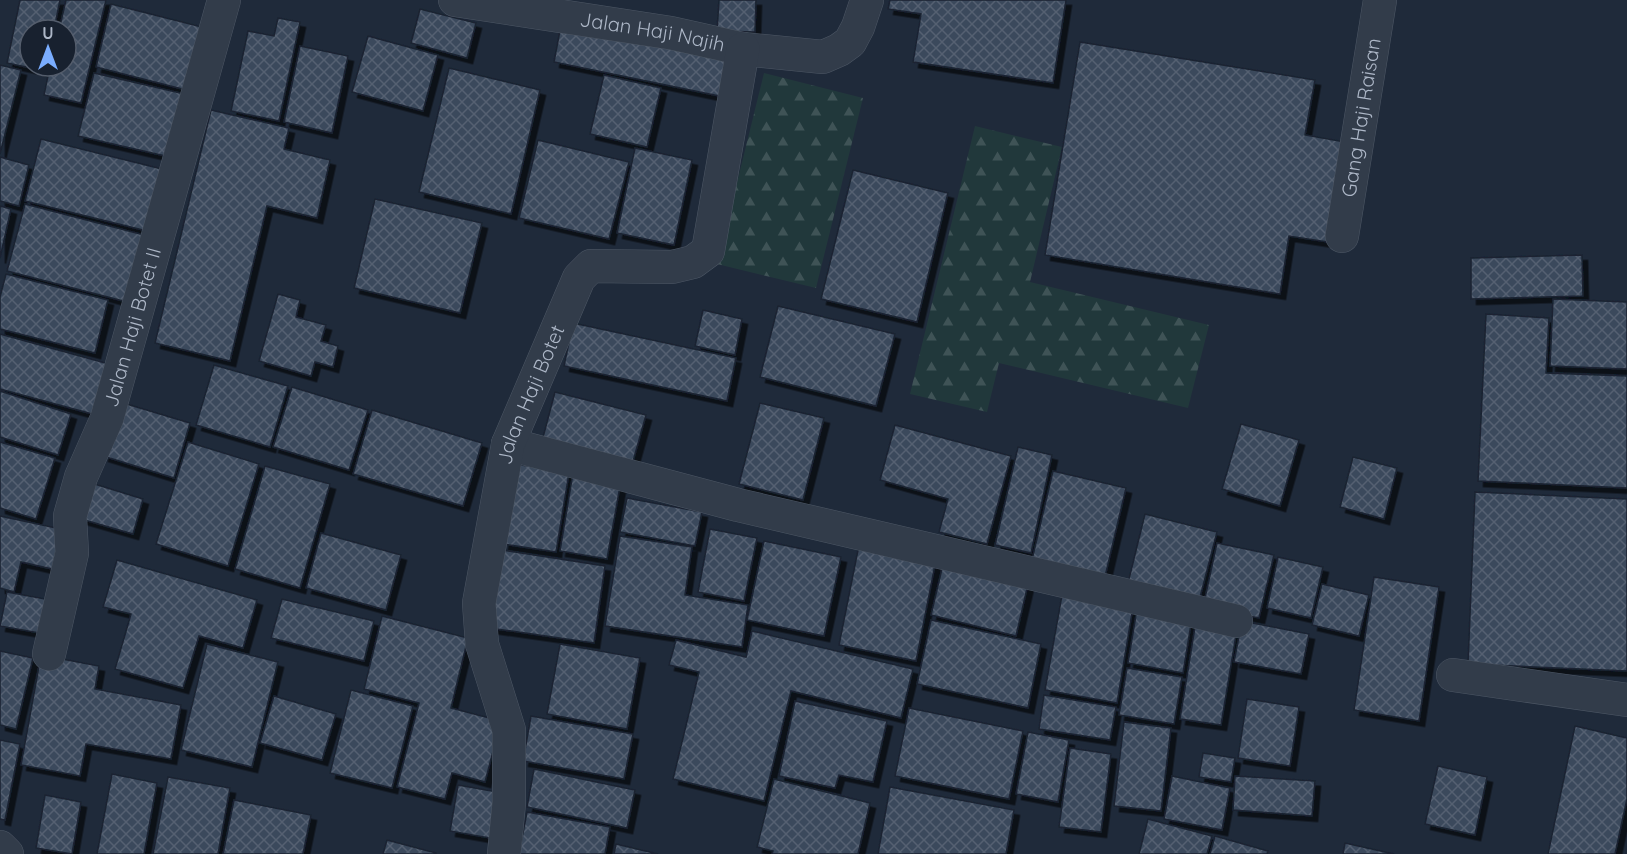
<svg xmlns="http://www.w3.org/2000/svg" width="1627" height="854" viewBox="0 0 1627 854" font-family="Quicksand,sans-serif">
<style>
.forest{fill:url(#forest-firs)}
.building{fill:url(#building-cross-hatch);stroke:#1a2331;stroke-width:1.5;filter:url(#shadow)}
.lines{fill:none;stroke-linecap:round;stroke-linejoin:round}
.street-casing{stroke:#4d5765;stroke-width:34}
.street{stroke:#323c4a;stroke-width:33}
.labels{text-anchor:middle;stroke-width:6;stroke-linejoin:round;paint-order:stroke}
.street-label{font-size:20px;fill:#adb7c7;stroke:#18212f}
</style>
<defs>
<pattern id="forest-firs" width="22" height="20" patternUnits="userSpaceOnUse" patternTransform="scale(1.5)"><rect width="22" height="20" fill="#21383b"/><path d="M5 1l3.5 6h-7zM16 11l3.5 6h-7z" fill="#3f5356"/></pattern>
<pattern id="building-cross-hatch" width="8" height="8" patternUnits="userSpaceOnUse" patternTransform="scale(1.5)"><rect width="8" height="8" fill="#3a485b"/><path d="M0 0l8 8M0 8l8-8" fill="none" stroke="#546071"/></pattern>
<filter id="shadow"><feDropShadow dx="5.5" dy="5.5" stdDeviation="0" flood-color="#0009"/></filter>
</defs>
<rect width="100%" height="100%" fill="#1f2a3a"/>
<g class="forest">
<path d="M764,73L863,98L816,288L717,264Z"/>
<path d="M975,126L1062,147L1030,282L1209,325L1188,408L999,363L987,412L910,394Z"/>
</g>
<g class="building">
<path d="M20,0H60L54,30H30V66H46L45,71L7,63Z"/>
<path d="M66,0H106L81,103L44,95L50,66H66V30H59Z"/>
<path d="M719,0H756L755,32L717,31Z"/>
<path d="M890,0H1066L1053,83L913,62L921,14L888,9Z"/>
<path d="M111,4L206,28L190,91L96,67Z"/>
<path d="M420,9L476,23L467,58L411,43Z"/>
<path d="M278,18L300,22L279,121L231,111L248,31L274,36Z"/>
<path d="M561,25L732,62L724,97L554,62Z"/>
<path d="M368,36L438,55L423,111L352,92Z"/>
<path d="M1080,42L1315,80L1305,135L1351,143L1334,243L1289,236L1280,294L1045,255Z"/>
<path d="M300,46L348,56L332,133L284,122Z"/>
<path d="M0,65L21,70L0,154Z"/>
<path d="M449,68L540,90L511,214L419,192Z"/>
<path d="M94,73L189,95L174,158L78,136Z"/>
<path d="M604,75L661,88L647,147L590,134Z"/>
<path d="M211,110L289,128L284,149L330,160L317,218L267,206L230,361L155,343Z"/>
<path d="M41,139L166,170L151,232L25,201Z"/>
<path d="M538,140L629,162L609,239L519,218Z"/>
<path d="M635,148L692,160L674,245L617,233Z"/>
<path d="M0,157L29,165L19,206L0,201Z"/>
<path d="M853,170L948,193L917,322L821,299Z"/>
<path d="M375,199L482,223L460,313L354,288Z"/>
<path d="M25,204L148,236L131,303L7,271Z"/>
<path d="M0,206L11,209L0,258Z"/>
<path d="M1582,255L1583,296L1471,299V258Z"/>
<path d="M6,274L108,300L95,353L0,329V297Z"/>
<path d="M278,294L300,300L296,317L326,325L321,341L338,346L333,367L315,362L311,376L259,361Z"/>
<path d="M1553,299L1627,302V369L1550,366Z"/>
<path d="M778,306L895,334L876,406L760,377Z"/>
<path d="M703,310L742,319L735,355L695,346Z"/>
<path d="M1486,314L1549,318L1546,373L1627,376V488L1478,481Z"/>
<path d="M573,323L736,358L727,401L564,366Z"/>
<path d="M0,334L109,364L96,415L0,389Z"/>
<path d="M214,365L288,386L270,447L196,425Z"/>
<path d="M292,387L368,410L349,470L273,447Z"/>
<path d="M0,391L71,414L58,455L0,437Z"/>
<path d="M555,392L646,415L632,465L542,441Z"/>
<path d="M120,402L190,423L174,478L103,456Z"/>
<path d="M760,403L824,418L803,500L739,484Z"/>
<path d="M372,410L482,443L463,506L353,474Z"/>
<path d="M1241,424L1299,440L1280,506L1222,489Z"/>
<path d="M895,425L1011,456L987,544L939,532L948,499L880,480Z"/>
<path d="M0,442L55,458L36,519L0,508Z"/>
<path d="M188,442L259,464L228,566L156,544Z"/>
<path d="M1018,447L1052,455L1031,553L995,545Z"/>
<path d="M1353,457L1397,468L1384,519L1340,507Z"/>
<path d="M516,464L569,473L556,552L503,544Z"/>
<path d="M265,466L330,484L300,588L235,569Z"/>
<path d="M1053,471L1126,488L1104,581L1031,564Z"/>
<path d="M573,473L621,481L607,559L560,551Z"/>
<path d="M85,481L143,499L133,534L74,517Z"/>
<path d="M1475,492L1627,499V671L1468,664Z"/>
<path d="M627,498L702,512L695,546L620,532Z"/>
<path d="M1145,514L1217,532L1198,605L1127,587Z"/>
<path d="M0,516L61,529L52,569L21,562L14,592L0,588Z"/>
<path d="M710,529L757,538L744,601L698,592Z"/>
<path d="M321,533L401,555L386,610L306,588Z"/>
<path d="M620,536L692,547L685,595L748,605L742,647L605,626Z"/>
<path d="M860,540L937,555L916,661L839,645Z"/>
<path d="M764,541L841,557L824,636L747,620Z"/>
<path d="M1217,543L1274,555L1259,618L1203,607Z"/>
<path d="M502,550L605,566L594,643L490,628Z"/>
<path d="M1278,557L1323,567L1311,618L1267,608Z"/>
<path d="M117,560L257,600L243,648L199,636L183,688L115,669L131,614L103,607Z"/>
<path d="M944,560L1029,580L1016,636L931,615Z"/>
<path d="M1374,577L1439,587L1419,721L1354,710Z"/>
<path d="M1322,584L1369,595L1359,636L1312,625Z"/>
<path d="M7,592L51,600L45,634L0,626Z"/>
<path d="M1062,595L1133,607L1117,703L1045,690Z"/>
<path d="M282,599L374,621L364,661L271,638Z"/>
<path d="M1137,609L1192,618L1183,673L1128,663Z"/>
<path d="M382,616L468,638L451,708L501,721L485,782L452,773L445,799L397,787L419,703L364,689Z"/>
<path d="M931,620L1041,644L1028,708L917,684Z"/>
<path d="M1196,621L1237,629L1221,725L1180,719Z"/>
<path d="M1242,621L1309,634L1301,674L1234,662Z"/>
<path d="M752,631L913,669L901,718L791,691L764,801L673,779L699,672L669,665L676,640L746,657Z"/>
<path d="M207,644L278,662L252,767L181,750Z"/>
<path d="M560,644L640,658L627,729L547,714Z"/>
<path d="M0,651L33,658L16,729L0,725Z"/>
<path d="M41,655L99,666L95,689L181,705L171,759L86,744L80,776L21,765Z"/>
<path d="M1127,668L1182,677L1174,724L1119,715Z"/>
<path d="M351,690L413,706L392,788L330,773Z"/>
<path d="M1044,695L1116,707L1110,740L1039,729Z"/>
<path d="M274,696L336,714L322,760L260,743Z"/>
<path d="M1247,699L1299,707L1290,766L1238,758Z"/>
<path d="M795,701L887,721L873,782L839,775L835,788L779,776Z"/>
<path d="M909,708L1023,731L1009,799L895,776Z"/>
<path d="M531,716L633,734L624,779L523,761Z"/>
<path d="M1124,722L1171,728L1161,811L1114,806Z"/>
<path d="M1575,726L1627,738V799L1615,854H1548Z"/>
<path d="M1028,732L1069,740L1058,802L1016,794Z"/>
<path d="M0,740L20,744L5,820L0,819Z"/>
<path d="M1070,748L1111,754L1101,832L1059,827Z"/>
<path d="M1203,753L1235,758L1231,782L1199,777Z"/>
<path d="M1438,766L1487,777L1475,835L1425,824Z"/>
<path d="M534,769L635,790L627,828L527,807Z"/>
<path d="M112,774L157,783L144,854H97Z"/>
<path d="M1172,776L1230,788L1222,830L1164,819Z"/>
<path d="M1235,776L1315,781L1312,816L1233,810Z"/>
<path d="M168,777L230,788L218,854H153Z"/>
<path d="M774,779L870,803L858,854H772L773,851L757,847Z"/>
<path d="M458,785L503,793L495,839L450,831Z"/>
<path d="M890,787L1014,810L1006,854H878Z"/>
<path d="M45,795L81,802L72,854L36,848Z"/>
<path d="M234,800L311,815L303,854H223Z"/>
<path d="M527,812L610,827L605,854H519Z"/>
<path d="M1148,819L1212,836L1207,854H1139Z"/>
<path d="M1215,836L1268,851L1267,854H1210Z"/>
<path d="M387,840L436,853V854H383Z"/>
<path d="M1345,843L1394,854H1343Z"/>
<path d="M616,844L658,854H614Z"/>
</g>
<g class="lines">
<g class="street-casing">
<g id="street">
<path id="s1" d="M455,0L671,33L743,49L823,57L839,50L850,42L858,27L867,0"/>
<path id="s2" d="M1342,236L1380,0"/>
<path d="M508,444L738,505L1236,621"/>
<path id="s3" d="M49,654L72,553L70,516L81,477L107,418L224,0"/>
<path d="M1453,675L1627,700"/>
<path d="M0,847L7,854"/>
<path id="s4" d="M504,854L509,803V730L482,644L479,603L508,444L579,278L591,266L672,267L693,262L708,251L743,49"/>
</g>
</g>
<use href="#street" class="street"/>
</g>
<g class="labels">
<g class="street-label">
<text dy="7" stroke="none"><textPath href="#s1" startOffset="200">Jalan Haji Najih</textPath></text>
<text dy="7" stroke="none"><textPath href="#s2" startOffset="120">Gang Haji Raisan</textPath></text>
<text dy="7" stroke="none"><textPath href="#s3" startOffset="340">Jalan Haji Botet II</textPath></text>
<text dy="7" stroke="none"><textPath href="#s4" startOffset="471">Jalan Haji Botet</textPath></text>
</g>
</g>
<g transform="translate(48 48)"><circle r="28" fill="#18212f" stroke="#545d6c" stroke-width="1.5"/>
<path d="M0-4.5L10 22L0 15L-10 22Z" fill="#7aadff"/>
<text y="-9" font-size="16" font-weight="bold" text-anchor="middle" fill="#adb7c7">U</text>
</g>
</svg>
